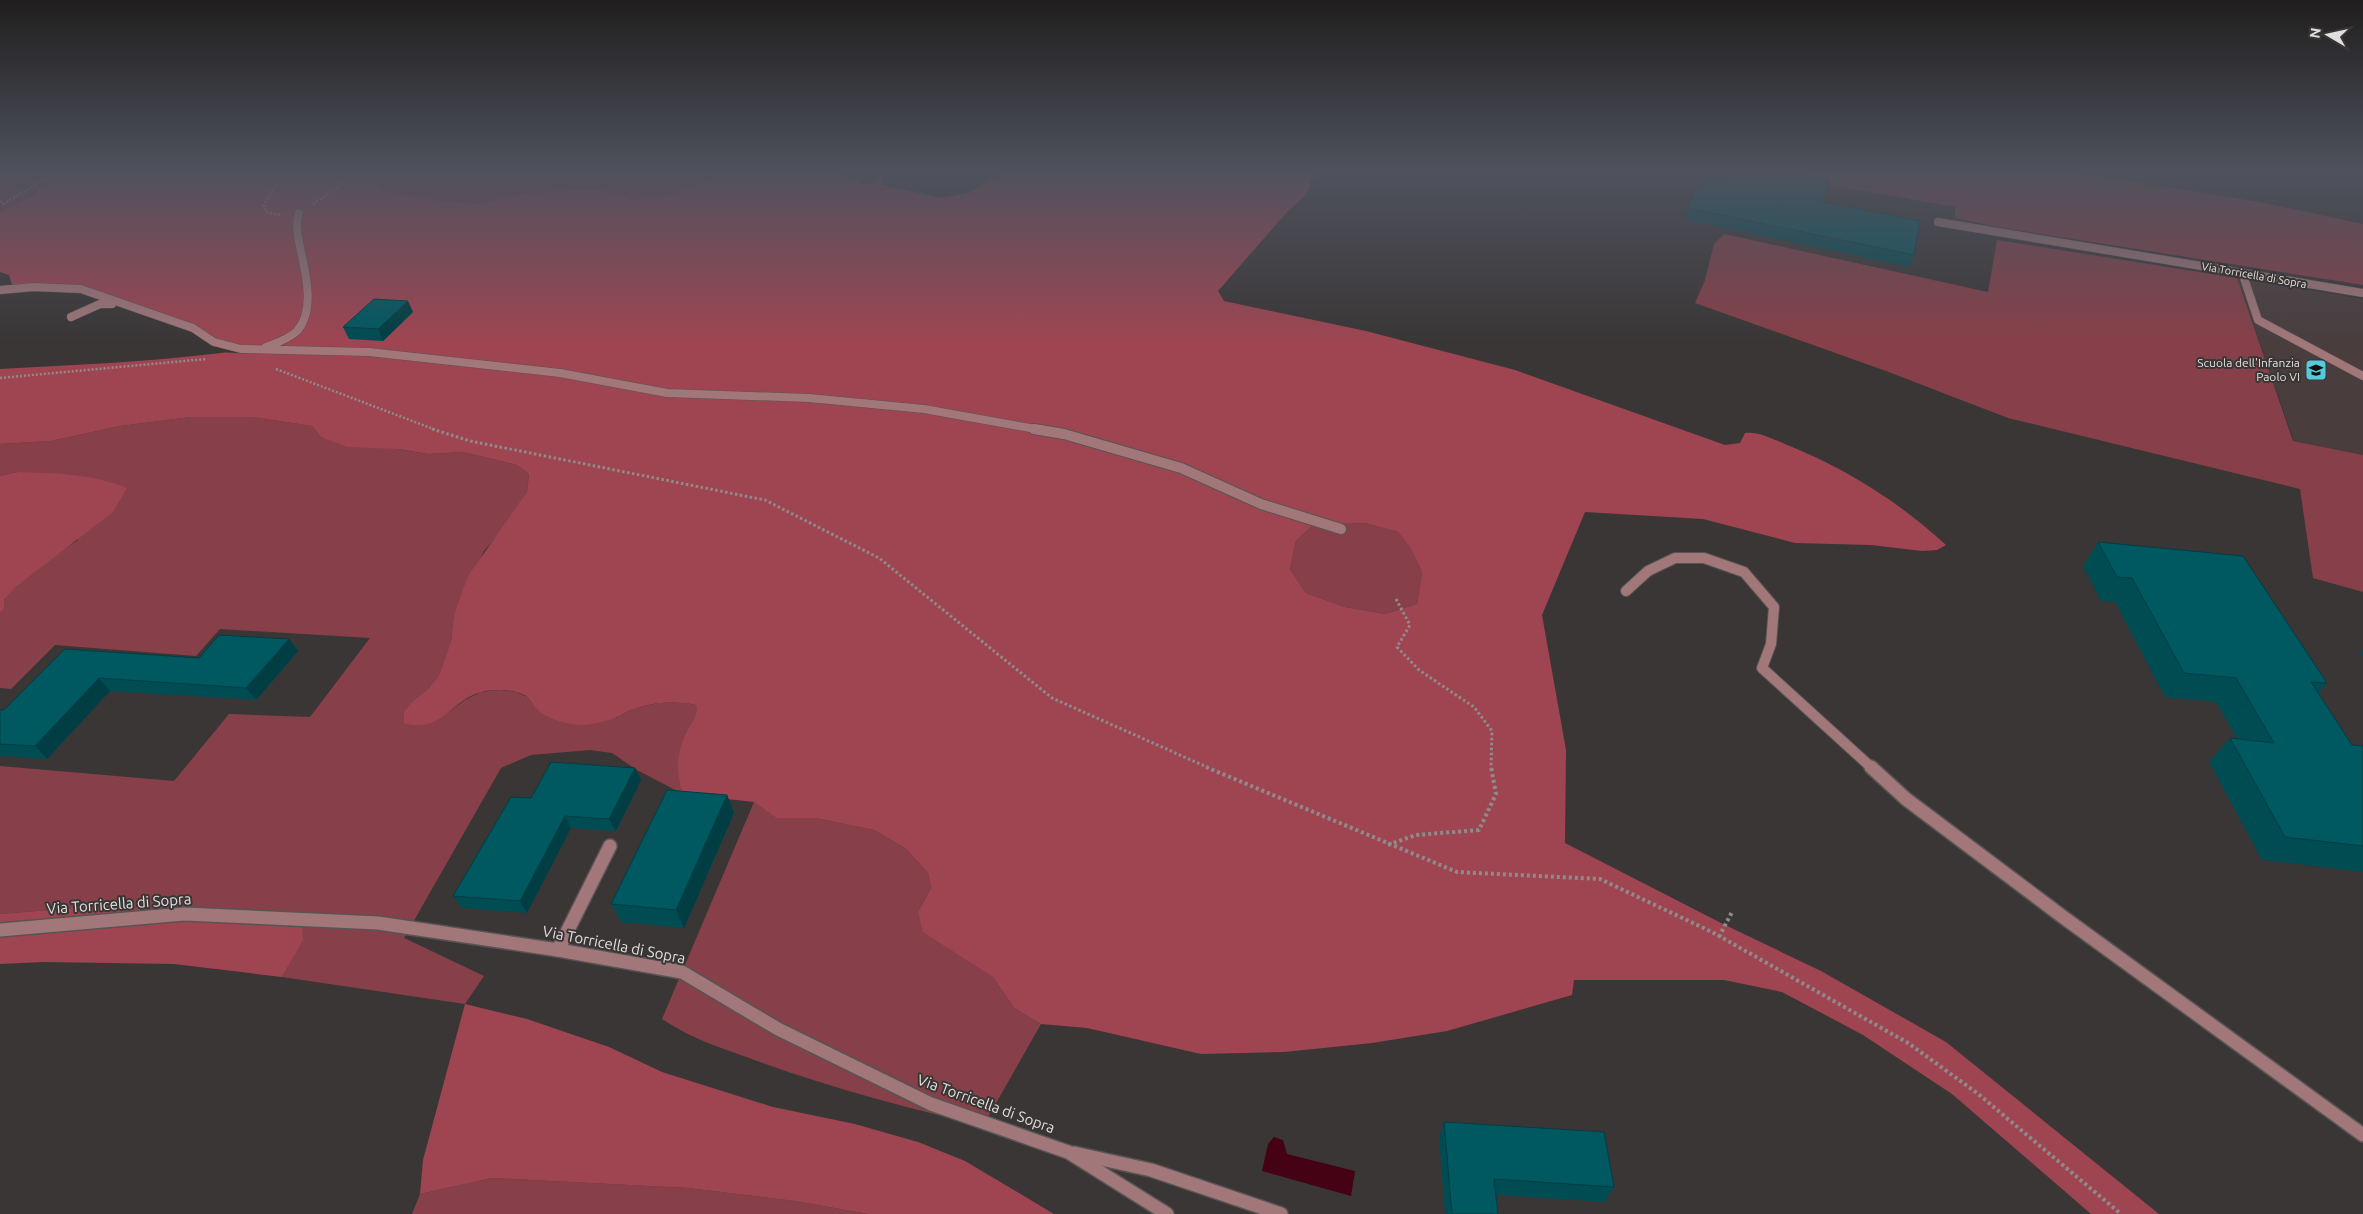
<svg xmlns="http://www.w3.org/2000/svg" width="2363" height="1214" viewBox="0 0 2363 1214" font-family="Ubuntu,sans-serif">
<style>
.built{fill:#493d3e}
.green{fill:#874049}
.forest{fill:#9f4552;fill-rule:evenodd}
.water{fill:#450214}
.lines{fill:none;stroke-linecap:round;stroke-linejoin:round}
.service-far2-casing{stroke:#585454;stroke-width:9}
.service-far1-casing{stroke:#585454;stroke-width:12}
.service-casing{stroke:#585454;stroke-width:16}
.minor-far1-casing{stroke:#585454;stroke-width:9}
.minor-casing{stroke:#585454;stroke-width:16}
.path-far2{stroke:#8f8b8b;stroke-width:2.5;stroke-dasharray:2 2;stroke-linecap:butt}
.path-far1{stroke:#8f8b8b;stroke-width:3;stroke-dasharray:2.5 2.5;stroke-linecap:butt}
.path{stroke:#8f8b8b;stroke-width:4;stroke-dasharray:3 3;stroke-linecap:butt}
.service-far2{stroke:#a2777a;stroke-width:8}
.service-far1{stroke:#a2777a;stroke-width:10}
.service{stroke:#a2777a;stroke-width:13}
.minor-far1{stroke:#a2777a;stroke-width:8}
.minor{stroke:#a2777a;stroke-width:13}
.wall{fill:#004c53}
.shaded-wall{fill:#003e44}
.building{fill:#005861;stroke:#003e44}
.labels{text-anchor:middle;stroke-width:4;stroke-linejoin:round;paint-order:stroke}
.far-street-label{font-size:11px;fill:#e2dfdf;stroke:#3a3636}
.poi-label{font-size:12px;fill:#e2dfdf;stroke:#3a3636;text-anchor:end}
.near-street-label{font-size:15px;fill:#e2dfdf;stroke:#3a3636}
</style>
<rect width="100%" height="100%" fill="#3a3636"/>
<path class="built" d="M2237,278L2363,299V455L2294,441Z"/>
<g class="green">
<path d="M0,172H36L41,176L43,184L32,196L0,211Z"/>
<path d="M387,172H728L659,198L631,200L615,193H525L481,204L440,201L380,190V181Z"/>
<path d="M1231,172H1320L1309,180L1300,177Z"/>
<path d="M1759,172H2071L2260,202L2363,224V285L1998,227L1955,218V207Z"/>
<path d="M1724,234L1988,292L1997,240L2237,278L2293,441L2363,455V592L2313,578L2300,489L2008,418L1886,371L1695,303L1705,280L1714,244Z"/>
<path d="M191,417H252L312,426L321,437L428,454L463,452L517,465L529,474L527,492L508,523L484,551L454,615L451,641L439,675L428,689L414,700L447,713L465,700L481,692L499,690L516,692L527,697L538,710L616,718L635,708L659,703L681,702L696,705L697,716L686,732L683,794L637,770L612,753L590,750L531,755L501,768L404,938L484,976L465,1004L282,977L303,941L239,923L192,914L110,905L0,914V766L174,781L229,714L310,717L370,638L220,629L196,656L55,645L11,689L0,688V613C4,608 2,604 5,599C13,581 61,551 78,540L18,472L0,476V444L51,441L120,426Z"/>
<path d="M1365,523L1398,532L1411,549L1422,572L1417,604L1385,614L1345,607L1306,593L1290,569L1296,541L1313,525Z"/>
<path d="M754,802L776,818H815L874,830L905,848L928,873L931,888L918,912L966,958L993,977L1014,1008L1041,1024L983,1126C905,1107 827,1087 752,1059C719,1047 692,1039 662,1019Z"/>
<path d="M492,1178L688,1188L795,1201L868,1214H412L420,1194Z"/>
</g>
<g class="forest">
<path d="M36,172H387L380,181L381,190L440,201L481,204L525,193L597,189L616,193L631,200L659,198L728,172H832L855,180L864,185L883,177L882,185L942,198L968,193L996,177L1011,172H1231L1300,177L1309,180L1310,186L1305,196L1287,212L1218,291L1224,301L1366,331L1515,370L1725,445L1740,443L1745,433C1757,431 1773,439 1785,444C1845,468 1898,501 1946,545L1937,550L1922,551L1871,545L1795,543L1703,519L1585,512L1542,615L1566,750L1565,843L1725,925L1821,971L1946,1042L2159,1214H2091L1952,1094L1863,1035L1782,992L1724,980H1574L1572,995L1447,1031L1372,1043L1284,1052L1201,1054L1087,1028L1041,1024L1014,1008L993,977L923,932L918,912L931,888L928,873L905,848L874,830L815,818H776L754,802L683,794C676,769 676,758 686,733C691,721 698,721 696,705C677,700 656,702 636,708C629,710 623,715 615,718C606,721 591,725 582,725C568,725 549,719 539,711C534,707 531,700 526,696C515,689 494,689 481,692C449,701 442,734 404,723V712L414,700L428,689L439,675L451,641L454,615L468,576L527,492L529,474L517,465L463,452L428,454L398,449L348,447L321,437L312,426L252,417H191L120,426L51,441L0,444V369C74,365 147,362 221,353C234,351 245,356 258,351L221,342L68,286L43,283L12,285L9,275L0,272V211L32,196L43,184L41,176ZM1365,523L1398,532L1411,549L1422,572L1417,604L1385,614L1345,607L1306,593L1290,569L1296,541L1313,525Z"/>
<path d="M18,472C56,473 92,474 127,488L113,512L14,588L4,600V608L0,613V476Z"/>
<path d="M110,905L192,914L239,923L301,914L303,941L282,977L174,964L44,962L0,964V914Z"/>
<path d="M465,1004L527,1019L609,1047L662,1072L773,1107L855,1124L918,1142L965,1161L1054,1214H868L795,1201L688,1188L492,1178L420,1194L423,1160Z"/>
</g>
<path class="water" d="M1274,1137L1283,1140L1287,1154L1355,1171L1351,1196L1262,1171L1268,1144Z"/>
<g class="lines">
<g class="service-far2-casing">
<g id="service-far2">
<path d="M2242,272L2258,320L2363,376"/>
<path d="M0,290L34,287L81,289L193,328L214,342L241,349L369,352L560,373L667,393L809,398L924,409L1041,430"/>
<path d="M71,317L100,304H112"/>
<path d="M266,347C276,343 289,339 297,331C316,310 305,271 300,247C298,235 295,225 299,213"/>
</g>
</g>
<g class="service-far1-casing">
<g id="service-far1">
<path d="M1034,429L1064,434L1181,468L1261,504L1341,529"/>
<path d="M1626,591L1648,571L1675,558H1704L1744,572L1774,607L1771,644L1762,668L1872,768"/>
</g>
</g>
<g class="service-casing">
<g id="service">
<path d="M1871,767L1906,799L2063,917L2363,1135"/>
<path d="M1074,1153L1151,1170L1281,1214"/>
</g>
</g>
<g class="minor-far1-casing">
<path id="minor-far1" d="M1938,222L2363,293"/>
</g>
<g class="minor-casing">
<g id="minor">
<path d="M0,930L184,914L378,923L558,950L682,972L778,1029L931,1104L1068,1152L1167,1214"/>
<path d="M558,950L610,846"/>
</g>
</g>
<g class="path-far2">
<path d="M0,201L3,204L46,179L93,172"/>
<path d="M313,204L360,172"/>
<path d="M280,215L266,212L264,205L284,172"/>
<path d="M276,369L436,430"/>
<path d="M0,378L206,359"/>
</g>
<g class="path-far1">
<path d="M432,429L470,441L765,500L879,558L1052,698L1209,768"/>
<path d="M1396,599L1410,625L1397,647L1419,670L1474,707L1492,731L1491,768"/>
</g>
<g class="path">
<path d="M1206,767L1457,872L1600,879L1712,932L1908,1043L1977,1093L2121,1214"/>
<path d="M1388,845L1416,835L1479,830L1496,794L1491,767"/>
<path d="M1719,937L1732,912"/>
</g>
<use href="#service-far2" class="service-far2"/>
<use href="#service-far1" class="service-far1"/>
<use href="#service" class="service"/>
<use href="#minor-far1" class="minor-far1"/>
<use href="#minor" class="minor"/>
</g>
<g class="wall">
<path d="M1823,202L1914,255L1909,267L1684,219L1688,208Z"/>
<path d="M413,312L383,341L349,339L343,327Z"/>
<path d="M2098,542L2327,683L2318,693L2352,745L2363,746V872L2262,860L2209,762L2230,738L2237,739L2216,702L2165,697L2115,602L2101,601L2083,566Z"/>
<path d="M289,639L298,651L256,700L110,691L47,759L0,756V710H4L65,649L199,658Z"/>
<path d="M2363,649V656L2360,652Z"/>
<path d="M635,768L641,780L616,831L571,828L527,913L462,908L453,896L531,798Z"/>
<path d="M727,795L734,813L684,928L621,922L611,904Z"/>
<path d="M1444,1122L1614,1187L1605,1202L1496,1195L1498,1214H1445L1439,1138Z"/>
</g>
<g class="shaded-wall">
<path d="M408,301L413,312L383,341L378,329Z"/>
<path d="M289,639L298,651L256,700L246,688Z"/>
<path d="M99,678L110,691L47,759L35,746Z"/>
<path d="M635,768L641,780L616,831L609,819Z"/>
<path d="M727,795L734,813L684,928L676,910Z"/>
<path d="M565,816L571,828L527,913L520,901Z"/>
</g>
<g class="building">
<path d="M1724,172H1789L1830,180L1823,202L1920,221L1914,255L1688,208L1701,179L1708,181L1710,178L1721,180Z"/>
<path d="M374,299L408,301L378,329L343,327Z"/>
<path d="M2098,542L2243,556L2327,683L2311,682L2352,745L2363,746V846L2285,837L2230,738L2274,743L2236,678L2184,673L2132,578L2117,577Z"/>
<path d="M219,635L289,639L246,688L99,678L35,746L0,744V710H4L65,649L199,658Z"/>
<path d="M551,762L635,768L609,819L565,816L520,901L453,896L511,797L531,798Z"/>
<path d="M667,790L727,795L676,910L611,904Z"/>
<path d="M1444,1122L1604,1132L1614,1187L1494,1179L1498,1214H1452Z"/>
</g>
<linearGradient id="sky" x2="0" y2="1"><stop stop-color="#201e1e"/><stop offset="0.5" stop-color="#4f525d"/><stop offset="1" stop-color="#4f525d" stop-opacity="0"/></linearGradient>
<rect width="2363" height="342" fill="url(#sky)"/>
<defs>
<g id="school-square" transform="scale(1.125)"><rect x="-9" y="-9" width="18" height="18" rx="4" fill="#53cbda" stroke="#3a3636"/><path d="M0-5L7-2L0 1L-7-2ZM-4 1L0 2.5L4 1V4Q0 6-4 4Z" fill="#111"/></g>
</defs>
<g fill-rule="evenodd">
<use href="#school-square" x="2316" y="370"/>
</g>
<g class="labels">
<g class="far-street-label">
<text transform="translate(2254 275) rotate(10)" y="4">Via Torricella di Sopra</text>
</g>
<g class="poi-label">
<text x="2300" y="367">Scuola dell'Infanzia<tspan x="2300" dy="14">Paolo VI</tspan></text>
</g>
<g class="near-street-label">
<text transform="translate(119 904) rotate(-4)" y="5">Via Torricella di Sopra</text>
<text transform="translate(614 945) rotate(11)" y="5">Via Torricella di Sopra</text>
<text transform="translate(986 1104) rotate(20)" y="5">Via Torricella di Sopra</text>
</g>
</g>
<g transform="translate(2328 35) rotate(279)" stroke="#3a3636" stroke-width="4" paint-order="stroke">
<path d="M0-4L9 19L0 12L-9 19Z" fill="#e2dfdf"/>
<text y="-8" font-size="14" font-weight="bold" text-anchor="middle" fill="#e2dfdf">N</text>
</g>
</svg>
